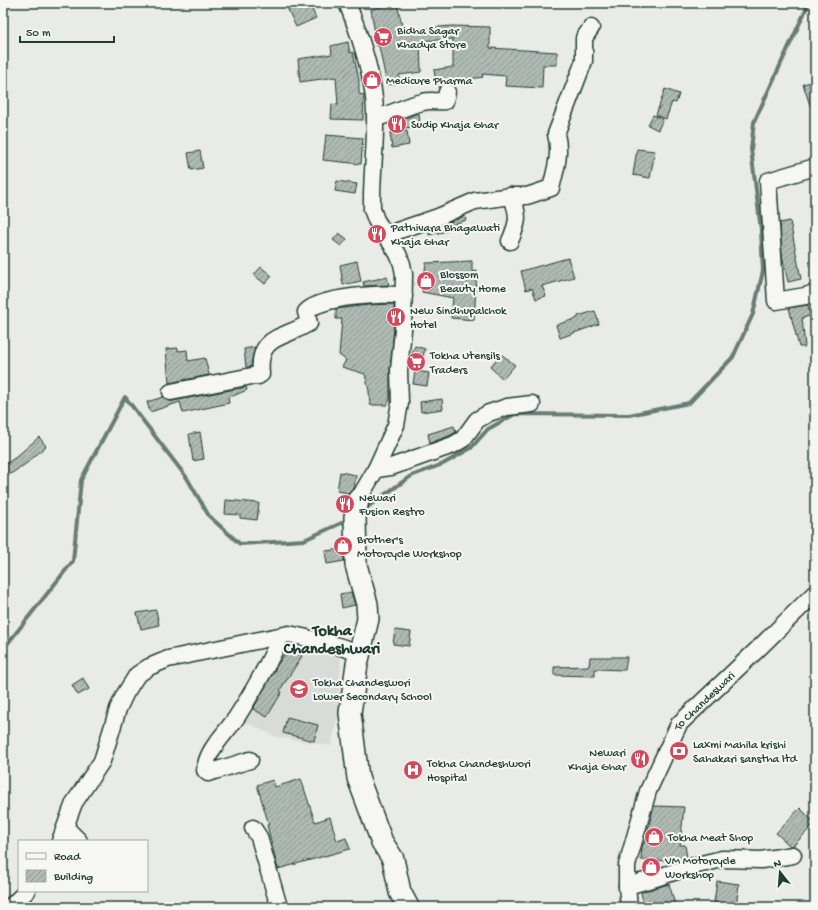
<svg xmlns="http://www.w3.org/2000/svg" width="818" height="910" viewBox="0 0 818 910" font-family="'Gochi Hand',sans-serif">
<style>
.built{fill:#d8dcd8}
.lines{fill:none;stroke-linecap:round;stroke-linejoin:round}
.stream{stroke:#687c75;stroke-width:4}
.building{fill:url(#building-hatch);stroke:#1f3d34}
.minor-casing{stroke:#1f3d34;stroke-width:19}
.major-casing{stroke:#1f3d34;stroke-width:24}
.minor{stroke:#f6f6f2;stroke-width:16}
.major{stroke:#f6f6f2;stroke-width:21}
.labels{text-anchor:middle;stroke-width:4;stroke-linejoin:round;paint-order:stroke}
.poi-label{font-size:12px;fill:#1f3d34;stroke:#f6f6f2;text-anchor:start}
.street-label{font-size:12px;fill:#1f3d34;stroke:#f6f6f2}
.district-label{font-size:16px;font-weight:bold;fill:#1f3d34;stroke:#f6f6f2}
</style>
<defs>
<pattern id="building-hatch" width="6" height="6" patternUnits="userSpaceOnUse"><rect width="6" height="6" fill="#b0bab5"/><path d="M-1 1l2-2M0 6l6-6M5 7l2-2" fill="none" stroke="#8f9894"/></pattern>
</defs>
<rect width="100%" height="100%" fill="#e9ebe7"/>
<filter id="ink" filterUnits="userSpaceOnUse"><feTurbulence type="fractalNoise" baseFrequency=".025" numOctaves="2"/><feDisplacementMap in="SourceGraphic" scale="8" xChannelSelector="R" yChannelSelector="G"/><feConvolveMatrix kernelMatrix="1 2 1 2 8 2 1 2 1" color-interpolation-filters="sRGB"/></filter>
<g filter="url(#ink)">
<path class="built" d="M285,645L341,657L339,712L331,746L277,737L241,720Z"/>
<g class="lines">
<g class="stream">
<path d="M363,510L411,476L443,464L471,448L488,429L515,414L629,415L689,403L733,357L753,314L763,271L761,230L751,149L754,122L809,3"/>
<path d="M3,644L8,643L73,561L81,480L125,397L187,478L209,516L240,544L304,540L348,520"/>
</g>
</g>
<g class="building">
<path d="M285,3H309L316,18L296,27Z"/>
<path d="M397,3L403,30L452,26L490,27V48L557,52V65H543L542,88L505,86L506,76L482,74L483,77L436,84L434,70L453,67V39L420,41L421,72L399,75L400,83L387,85L379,46H377L371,9Z"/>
<path d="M348,42L350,53L353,52L359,80V94L364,95L363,120L331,119L332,104L338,105L336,77L300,82L298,59L332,54L331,46Z"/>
<path d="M815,81V113L813,114L803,84Z"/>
<path d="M665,89L679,94L676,103L672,102L666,119L656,115Z"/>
<path d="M419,113L420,127L398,128V121Z"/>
<path d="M653,115L663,119L658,130L648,125Z"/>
<path d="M407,131L409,145L392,148L390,133Z"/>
<path d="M326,135L363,138L361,164L323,160Z"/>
<path d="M637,149L655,151L650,178L633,175Z"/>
<path d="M200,151L203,168L191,170L188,153Z"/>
<path d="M337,181L357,184L355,194L335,191Z"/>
<path d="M465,216L466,220L446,227L447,231L429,235V230Z"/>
<path d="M790,221L801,279L788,282L782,255L780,223Z"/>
<path d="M339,233L347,239L341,246L333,240Z"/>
<path d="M568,258L574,277L542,286L546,296L536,299L532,288L526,290L521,271Z"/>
<path d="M357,261L361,281L343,285L340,265Z"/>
<path d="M472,261V272L477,271L474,320L451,318L453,298L422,292L426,263Z"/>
<path d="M261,267L272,276L265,284L254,275Z"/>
<path d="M387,277L389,285L364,286L363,282Z"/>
<path d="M394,304V329L390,370V399L387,405H370L369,391L365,374L342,367L346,360L339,355L342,319H336V309L368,305Z"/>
<path d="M808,305L810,316L802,318L805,347H799L789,308Z"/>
<path d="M595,311L599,324L560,338L556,325L578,318V316Z"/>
<path d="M415,346L425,349L422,360L411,356Z"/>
<path d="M255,347L252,359L251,367H246L244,349Z"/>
<path d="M178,348V351L187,350L188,361L205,358L209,375L169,383L166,349Z"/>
<path d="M501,354L515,365L503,379L490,367Z"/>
<path d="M415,371L429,373L427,386L413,384Z"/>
<path d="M246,387L247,390L228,398L229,403L183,413L180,402L150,412L147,402L163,397L168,401H173Z"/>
<path d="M442,399L443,409L421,412L420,402Z"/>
<path d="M454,426L456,432L449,436L430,443L428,434Z"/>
<path d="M200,432L204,459L193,461L189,434Z"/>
<path d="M39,437L46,446L27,463L3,479V466L16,457Z"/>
<path d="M340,472L356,475L354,488L348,493L337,491Z"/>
<path d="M226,500L259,503L257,520L240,518V515L225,514Z"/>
<path d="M344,549V561L327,564L325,551Z"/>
<path d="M351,592L355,605L342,608L340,594Z"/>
<path d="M156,610L159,625L141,629L137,613Z"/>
<path d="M395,630L411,632L409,646L393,644Z"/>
<path d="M289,648L302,656L280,690L282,692L267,717L253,709L279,662Z"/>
<path d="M590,657H627L625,670L595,669V676L554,675V667L589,666Z"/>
<path d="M83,678L89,689L78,695L72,685Z"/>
<path d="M287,717L318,725L314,741L283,733Z"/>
<path d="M301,779L315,822L330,817L337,841L346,838L350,849L278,869L267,825H269L257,785L273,780L275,787Z"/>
<path d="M654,806L684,807L680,845H685L687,858L678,861L641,860L642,847L643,844H644Z"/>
<path d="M800,808L815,823L793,846H790L776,833Z"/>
<path d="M717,881L739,884L736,906L714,903Z"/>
<path d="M669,884L675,904L669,907H644L641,892Z"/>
</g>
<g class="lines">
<g class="minor-casing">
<g id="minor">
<path d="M347,3C358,29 371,70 374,98C378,134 371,172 372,209L376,220L398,254L402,264L404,274L403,330L399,370L400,403L396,425L376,469L358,500"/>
<path d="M375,118C392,115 406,105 423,102C430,100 437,102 445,101L447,92"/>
<path d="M815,167L768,181L776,301L805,296L815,293"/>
<path d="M388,238L397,231L438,217L475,201L511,196H527L551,188C556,168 561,153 556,134L584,61V38L591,28"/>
<path d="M510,241C518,223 520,215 511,196"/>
<path d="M171,392L252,376H258L261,374C257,334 284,339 309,323L306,312C318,297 385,292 404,296"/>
<path d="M376,469L391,467L453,445L463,439L477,420L489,413L507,407L532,404"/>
<path d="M250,760L208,773L205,770C207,748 227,733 238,715C254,690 269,663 281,636"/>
<path d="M66,828L79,841"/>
<path d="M253,828L259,837L279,907"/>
<path d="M60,841L74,803L102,761L118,709L125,694L137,675L149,667L168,659L289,634L325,642L360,653"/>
<path d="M627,886L659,877L689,867L722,859L761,860L793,855"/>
<path d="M10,907L27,891"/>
<path id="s1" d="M629,907L627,886V865L648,791L679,724L759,648L815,593"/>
</g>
</g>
<g class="major-casing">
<path id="major" d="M358,500L355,517L356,565L367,604L368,619L357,664L350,713L358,778L382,842L393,859L400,892L408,907"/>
</g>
<use href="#minor" class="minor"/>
<use href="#major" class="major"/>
</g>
</g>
<defs>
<g id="supermarket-disc" transform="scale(1)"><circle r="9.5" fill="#d1495b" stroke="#f6f6f2"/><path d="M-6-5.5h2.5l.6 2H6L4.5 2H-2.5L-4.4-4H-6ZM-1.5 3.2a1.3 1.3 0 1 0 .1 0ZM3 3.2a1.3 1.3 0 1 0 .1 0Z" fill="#fff"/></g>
<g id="shop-disc" transform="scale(1)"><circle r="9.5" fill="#d1495b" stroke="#f6f6f2"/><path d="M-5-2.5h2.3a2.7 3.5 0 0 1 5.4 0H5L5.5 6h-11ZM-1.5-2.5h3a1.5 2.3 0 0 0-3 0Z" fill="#fff"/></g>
<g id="restaurant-disc" transform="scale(1)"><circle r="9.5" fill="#d1495b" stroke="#f6f6f2"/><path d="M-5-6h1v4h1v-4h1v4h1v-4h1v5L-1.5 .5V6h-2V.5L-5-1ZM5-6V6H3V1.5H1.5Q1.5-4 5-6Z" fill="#fff"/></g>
<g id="school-disc" transform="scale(1)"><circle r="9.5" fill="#d1495b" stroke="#f6f6f2"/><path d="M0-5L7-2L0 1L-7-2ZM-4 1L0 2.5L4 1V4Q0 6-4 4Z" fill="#fff"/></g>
<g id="bank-disc" transform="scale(1)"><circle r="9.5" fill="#d1495b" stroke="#f6f6f2"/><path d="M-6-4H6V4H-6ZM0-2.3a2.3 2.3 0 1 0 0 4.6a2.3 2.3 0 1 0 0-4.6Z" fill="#fff"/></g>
<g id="hospital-disc" transform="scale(1)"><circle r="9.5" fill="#d1495b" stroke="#f6f6f2"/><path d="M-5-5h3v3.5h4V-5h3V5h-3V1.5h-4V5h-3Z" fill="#fff"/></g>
</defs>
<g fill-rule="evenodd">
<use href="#supermarket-disc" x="383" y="37"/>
<use href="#shop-disc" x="372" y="80"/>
<use href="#restaurant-disc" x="397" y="124"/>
<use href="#restaurant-disc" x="377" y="234"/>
<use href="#shop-disc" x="426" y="281"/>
<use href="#restaurant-disc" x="396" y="317"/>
<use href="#supermarket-disc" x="416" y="362"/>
<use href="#restaurant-disc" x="345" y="504"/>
<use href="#shop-disc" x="343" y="546"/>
<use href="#school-disc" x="299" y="689"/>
<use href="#bank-disc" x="679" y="751"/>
<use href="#restaurant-disc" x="640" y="759"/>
<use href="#hospital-disc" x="413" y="770"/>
<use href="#shop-disc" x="654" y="837"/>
<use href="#shop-disc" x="651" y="867"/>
</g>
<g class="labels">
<g class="poi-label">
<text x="397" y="34">Bidha Sagar<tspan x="397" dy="14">Khadya Store</tspan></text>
<text x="386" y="84">Medicure Pharma</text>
<text x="411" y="128">Sudip Khaja Ghar</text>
<text x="391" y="231">Pathivara Bhagawati<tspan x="391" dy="14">Khaja Ghar</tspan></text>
<text x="440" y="278">Blossom<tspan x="440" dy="14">Beauty Home</tspan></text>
<text x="410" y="314">New Sindhupalchok<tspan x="410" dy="14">Hotel</tspan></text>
<text x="430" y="359">Tokha Utensils<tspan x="430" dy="14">Traders</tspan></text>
<text x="359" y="501">Newari<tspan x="359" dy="14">Fusion Restro</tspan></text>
<text x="357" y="543">Brother's<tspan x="357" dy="14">Motorcycle Workshop</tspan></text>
<text x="313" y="686">Tokha Chandeswori<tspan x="313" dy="14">Lower Secondary School</tspan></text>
<text x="693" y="748">Laxmi Mahila krishi<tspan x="693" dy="14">Sahakari sanstha ltd</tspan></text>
<text x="626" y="756" text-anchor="end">Newari<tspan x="626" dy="14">Khaja Ghar</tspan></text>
<text x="427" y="767">Tokha Chandeshwori<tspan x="427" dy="14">Hospital</tspan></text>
<text x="668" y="841">Tokha Meat Shop</text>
<text x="665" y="864">VM Motorcycle<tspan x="665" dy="14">Workshop</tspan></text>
</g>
<g class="street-label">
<text dy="4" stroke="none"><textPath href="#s1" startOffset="227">To Chandeswari</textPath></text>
</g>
<g class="district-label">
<text x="332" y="635">Tokha<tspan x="332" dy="18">Chandeshwari</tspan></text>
</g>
</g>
<rect width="818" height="910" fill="none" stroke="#f6f6f2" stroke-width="16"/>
<rect x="8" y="8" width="802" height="894" fill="none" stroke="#1f3d34" stroke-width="1.5" filter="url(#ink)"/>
<rect x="18" y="840" width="130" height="52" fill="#f6f6f2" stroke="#a0aca6"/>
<rect x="26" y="853" width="20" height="6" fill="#f6f6f2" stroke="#a0aca6"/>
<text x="54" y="860" font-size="12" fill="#1f3d34">Road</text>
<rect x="26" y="870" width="20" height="12" fill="url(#building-hatch)" stroke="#a0aca6"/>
<text x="54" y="880" font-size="12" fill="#1f3d34">Building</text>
<g transform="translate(780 872) rotate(343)" stroke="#f6f6f2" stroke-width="3" paint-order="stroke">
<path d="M0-3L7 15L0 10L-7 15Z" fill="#1f3d34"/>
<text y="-6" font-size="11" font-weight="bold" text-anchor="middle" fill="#1f3d34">N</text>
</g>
<path d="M20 36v6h94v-6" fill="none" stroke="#1f3d34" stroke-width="2"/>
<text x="26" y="36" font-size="12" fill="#1f3d34" stroke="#f6f6f2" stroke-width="3" paint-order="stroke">50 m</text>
</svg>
